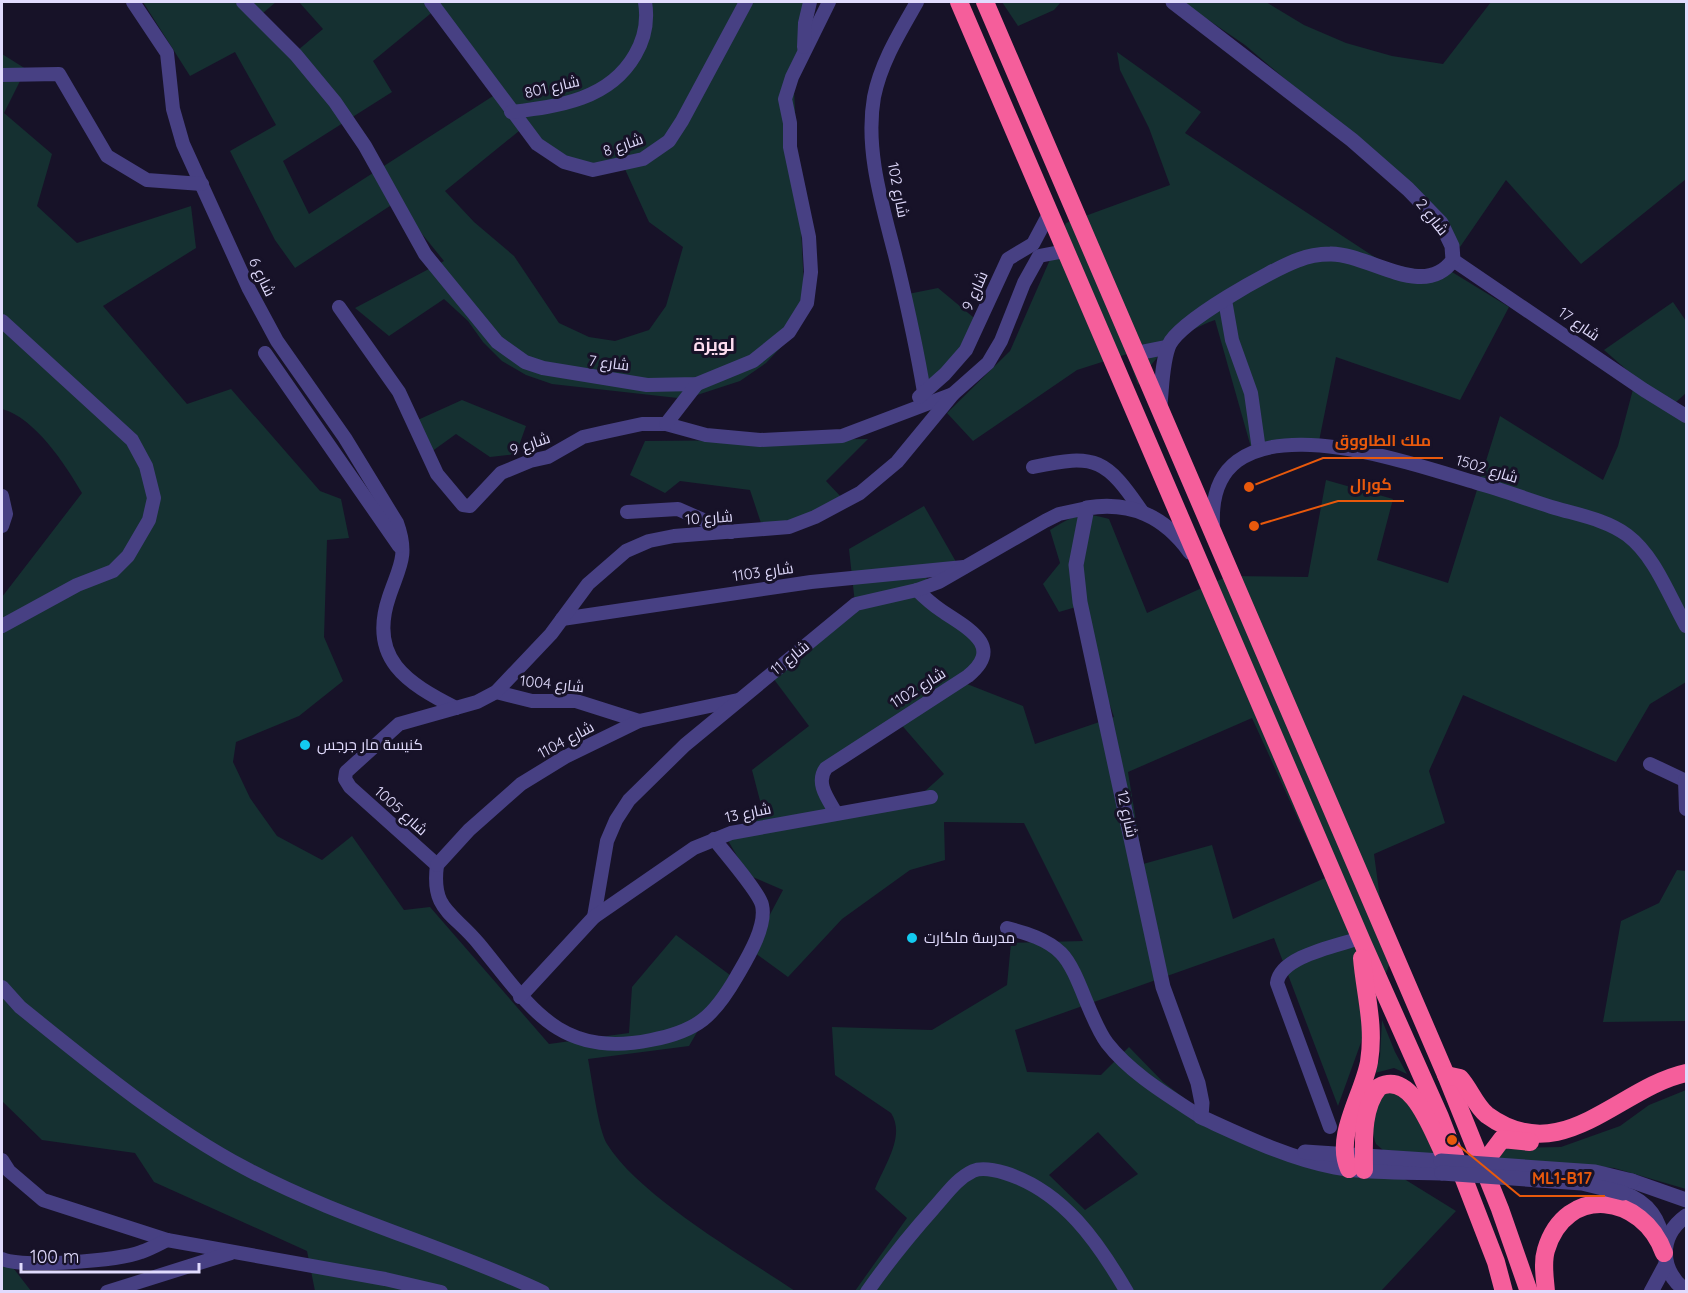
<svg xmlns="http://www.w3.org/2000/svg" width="1688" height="1293" viewBox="0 0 1688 1293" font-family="Quicksand,Cairo,sans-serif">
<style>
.green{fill:#153031;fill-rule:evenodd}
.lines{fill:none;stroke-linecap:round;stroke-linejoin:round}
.minor{stroke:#474083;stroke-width:14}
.tertiary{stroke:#474083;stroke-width:15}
.motorway{stroke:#f55e9b;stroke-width:18}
.tertiary-bridge{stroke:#474083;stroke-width:15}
.poi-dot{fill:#13caf0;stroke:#171228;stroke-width:2}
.labels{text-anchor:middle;stroke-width:6;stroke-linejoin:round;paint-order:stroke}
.street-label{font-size:15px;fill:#e1dbfd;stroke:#171228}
.poi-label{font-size:15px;fill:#e1dbfd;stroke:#171228;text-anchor:start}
.quarter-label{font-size:18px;font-weight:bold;fill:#fdddef;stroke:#171228}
.leader{fill:none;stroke:#e8590c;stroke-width:2}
.callout-dot{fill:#e8590c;stroke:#171228;stroke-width:2}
.callout-label{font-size:16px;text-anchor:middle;font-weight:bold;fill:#e8590c;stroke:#171228;stroke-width:6;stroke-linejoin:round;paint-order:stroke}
</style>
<rect width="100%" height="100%" fill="#171228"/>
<g class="green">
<path d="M143,2H276L257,18L291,56L323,29L299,2H814L794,90L805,307L785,343L766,363L740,381L694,396L678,398L552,384L526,375L502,361L483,342L468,321L444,299L389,336L355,308L444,261L396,202L295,268L275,240L230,151L276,125L235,52L190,76ZM441,5L504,89L309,214L283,161L392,92L373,61ZM519,131L526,140L599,170L624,167L649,222L683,247L666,306L649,330L615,341L589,337L559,323L514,256L474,222L445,191Z"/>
<path d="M1002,2H1061L1054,10L1018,26Z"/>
<path d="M1182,2H1266L1304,25L1346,43L1392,56L1443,64L1491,2H1686V179L1581,264L1506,180L1460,247L1389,167L1245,45Z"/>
<path d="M1117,52L1201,112L1185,133L1373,256L1385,263L1439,274L1452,272L1509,307L1460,400L1336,357L1318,446L1252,451L1215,320C1181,332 1155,354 1138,385L1127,354L1077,370L973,441L947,413L1010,351L1066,223L1170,185L1149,128L1120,70Z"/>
<path d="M2,54L26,69L4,113L52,154L37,206L77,243L191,206L196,248L103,306L187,404L231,389L320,491L341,499L349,538L327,540L324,637L343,681L299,716L236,742L233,762L250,798L277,836L322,860L352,836L404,910L430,907L549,1044L629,1033L632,987L676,935L730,975L689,1046L588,1059C592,1079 598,1129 607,1144C639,1196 743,1256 795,1291H315L307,1251L154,1182L135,1153L42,1140L2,1101V597L82,493C65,464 35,418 2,409Z"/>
<path d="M938,288L979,322L959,352L923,387L908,294Z"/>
<path d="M1673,302L1686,321V393L1675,403L1686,410V620L1681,624L1686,635V682L1650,704L1616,762L1463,695L1429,771L1445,823L1374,854L1389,965L1338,1106L1274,938L1015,1030L1027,1072L1101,1075L1129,1047L1163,1082L1201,1111L1263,1141L1401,1177L1456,1211L1381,1291H855L907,1218L875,1189C884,1166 906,1136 891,1113L835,1075L832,1027L932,1030L1007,985L1011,943L1083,941L1024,823L944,822L945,860L910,870L842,919L788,977L751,950L783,890L748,875L726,837L764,816L752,770L809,726L773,678L856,613L849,549L924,506L959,567L927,570L926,601L985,647L967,684L1023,706L1035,744L1114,717L1076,607L1059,612L1043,584L1060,563L1050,530C1074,515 1081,511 1109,519L1147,613L1228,576L1308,577L1326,480L1393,499L1377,560L1448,583L1500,416L1603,480L1618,446L1636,378L1604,350ZM1252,718L1325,878L1233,919L1212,845L1143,864L1128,772ZM899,722L944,774L924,792L834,809L818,775ZM1098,1132L1138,1174L1085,1210L1049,1175Z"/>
<path d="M462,400L526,426L516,454L490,457L456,434L431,452L411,423Z"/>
<path d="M868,439L826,481L843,499L813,520L761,523L750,490L680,481L665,493L630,475L645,441Z"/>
<path d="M1677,870L1686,871V1021L1603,1022L1621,921L1659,903Z"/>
<path d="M1382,1020L1395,1052L1407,1074L1394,1068L1375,1073L1380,1057Z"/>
<path d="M1390,1090L1412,1104L1434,1154L1383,1150L1376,1144C1369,1127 1374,1100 1390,1090Z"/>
<path d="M1686,1090V1189L1614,1168L1496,1158L1502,1148L1561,1147L1620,1126L1649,1105Z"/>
<path d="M2,1255L4,1256L31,1291L2,1292Z"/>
</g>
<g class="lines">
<g class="minor">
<path d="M133,2L167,53L173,109L183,144L249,289L277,341L345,438L397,523C409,556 399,567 389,597C368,659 407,683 456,708"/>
<path d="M243,2L296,55L335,102L365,146L425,254L497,342L525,362L543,368L647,385L697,384L753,361L789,332L807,303L811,272L809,237L790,147V123L785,99L792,77L829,2"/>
<path d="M431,2L537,144L564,162L593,170L643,159L669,141L682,121L746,2"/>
<path d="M917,2C900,32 881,62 874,97C864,153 885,213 898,267C908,309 917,350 924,392"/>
<path d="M804,47L805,23L810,2"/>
<path d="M2,75L59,74L107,156L147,180L202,184"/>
<path d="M511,112C559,106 609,100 635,55C645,38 648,20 645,2"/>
<path d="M1453,260L1644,390L1686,416"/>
<path d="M1225,300L1232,340L1251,393L1259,450"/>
<path d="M339,307L399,392L437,474L463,505L470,506L501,473L530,461L548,457L583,437L605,432L642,424H666L706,435L760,440L842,436L953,394"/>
<path d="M2,321L132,440L146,466L154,498L149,520L128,556L113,571L77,585L2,626"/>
<path d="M265,353L399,546"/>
<path d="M919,397L945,374L966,350L1008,259L1033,244L1049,214"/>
<path d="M666,424L697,384"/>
<path d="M1033,467C1097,453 1106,459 1143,513"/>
<path d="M2,496L6,514L2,526"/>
<path d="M627,512L678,509L731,532"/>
<path d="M1213,524C1207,389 1408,463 1477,483C1503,490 1529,500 1555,508C1579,515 1607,520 1627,535C1655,556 1669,596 1686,626"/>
<path d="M562,619L811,582L964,567"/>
<path d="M496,692L532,701H576L639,721"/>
<path d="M1650,764L1686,781"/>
<path d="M1685,780L1686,809"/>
<path d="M836,813C828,799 815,783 826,768L968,676C1005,646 967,628 942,611C933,605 925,598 917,590"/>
<path d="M437,865L350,787L345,779L346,772L399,724L477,702L496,692L551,634L588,584L626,551L649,541L674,536L789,527L815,517L860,493L897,462L953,394L988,363L1001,341L1024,283L1039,256L1065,251"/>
<path d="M437,865C431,911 453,912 479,944C530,1006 558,1059 651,1040C698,1031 714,1016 737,976C748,957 767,926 762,905C759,892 724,852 714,839"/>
<path d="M437,865L469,830L521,784L565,757L639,721L738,700"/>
<path d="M594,917L607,841L616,820L629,800L685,745L856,604L917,590L939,582L1045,521L1059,514L1087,508"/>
<path d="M1007,928C1026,933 1047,939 1061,953C1079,971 1089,1019 1107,1043C1131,1074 1169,1096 1201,1117"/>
<path d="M2,987L20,1007C92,1065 163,1124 245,1168C340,1219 446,1246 543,1292"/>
<path d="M520,997L594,917L694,848L731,833L931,797"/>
<path d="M1330,1127L1277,983C1280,956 1337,946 1360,938"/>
<path d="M2,1160L9,1171L43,1200L167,1240L385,1279L441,1292"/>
<path d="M2,1259C24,1268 118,1261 141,1252C150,1249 159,1244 167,1240"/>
<path d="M107,1292L231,1253"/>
<path d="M867,1292C888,1262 909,1236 933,1209C946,1195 956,1179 973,1171C982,1167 995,1170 1005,1173C1063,1191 1098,1242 1127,1292"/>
</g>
<g class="tertiary">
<path d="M1138,353L1168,347"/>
<path d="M1160,404C1162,386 1162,362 1169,345C1180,321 1271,270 1298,260C1308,256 1319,254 1330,254C1368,253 1424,301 1453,260L1452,246L1441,223L1408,189L1352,140L1173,2"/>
<path d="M1190,552C1164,516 1131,501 1087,508L1076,565L1080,602L1163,987L1198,1083L1202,1103L1201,1117C1243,1136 1290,1159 1335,1167C1370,1173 1407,1172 1442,1173"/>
<path d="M1305,1152L1441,1161"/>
<path d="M1632,1181L1686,1200"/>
<path d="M1623,1193C1649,1202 1660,1220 1664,1246"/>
<path d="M1686,1216C1658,1236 1659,1270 1686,1291"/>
<path d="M1651,1292L1666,1264"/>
</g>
<g class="motorway">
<path d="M959,2L1363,944L1440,1117L1496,1262L1504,1292"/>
<path d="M985,2L1446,1075L1500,1209L1529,1292"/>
<path d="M1446,1075L1460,1078C1470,1089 1475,1105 1487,1115C1562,1170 1618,1088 1686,1073"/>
<path d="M1349,1169C1334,1136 1363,1095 1369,1062C1375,1025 1365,994 1362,958"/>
<path d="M1364,1170C1364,1143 1361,1109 1379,1087C1412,1070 1432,1131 1444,1154"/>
<path d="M1485,1172L1490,1155L1502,1139L1530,1142"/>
<path d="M1546,1292C1545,1278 1542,1263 1546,1250C1566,1183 1643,1194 1664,1253"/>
</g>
<g class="tertiary-bridge">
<path d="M1441,1161L1595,1172L1632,1181"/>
<path d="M1442,1173L1582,1183L1623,1193"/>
</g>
</g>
<g class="poi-dot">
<circle cx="305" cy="745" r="6"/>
<circle cx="912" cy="938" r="6"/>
</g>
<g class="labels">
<g class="street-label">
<text transform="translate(552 87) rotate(-13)" y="5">شارع 801</text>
<text transform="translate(623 145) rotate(-19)" y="5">شارع 8</text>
<text transform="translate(898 190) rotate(79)" y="5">شارع 102</text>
<text transform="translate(1432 217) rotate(52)" y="5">شارع 2</text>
<text transform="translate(262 277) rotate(64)" y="5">شارع 6</text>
<text transform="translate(975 291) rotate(-66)" y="5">شارع 9</text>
<text transform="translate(1579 324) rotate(35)" y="5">شارع 17</text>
<text transform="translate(609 363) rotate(7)" y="5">شارع 7</text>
<text transform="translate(530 444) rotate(-19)" y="5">شارع 9</text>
<text transform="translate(1487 469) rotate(17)" y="5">شارع 1502</text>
<text transform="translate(709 518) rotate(-4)" y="5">شارع 10</text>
<text transform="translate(763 572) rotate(-8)" y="5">شارع 1103</text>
<text transform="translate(790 658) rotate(-39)" y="5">شارع 11</text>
<text transform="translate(552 684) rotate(6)" y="5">شارع 1004</text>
<text transform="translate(918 688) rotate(-32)" y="5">شارع 1102</text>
<text transform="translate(566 740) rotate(-28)" y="5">شارع 1104</text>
<text transform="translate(401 811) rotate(42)" y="5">شارع 1005</text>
<text transform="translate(748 813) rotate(-12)" y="5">شارع 13</text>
<text transform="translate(1127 814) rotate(78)" y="5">شارع 12</text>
</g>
<g class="poi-label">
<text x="317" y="750">كنيسة مار جرجس</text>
<text x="924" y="943">مدرسة ملكارت</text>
</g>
<g class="quarter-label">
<text x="714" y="351">لويزة</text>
</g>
</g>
<path class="leader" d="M1249 487L1323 458H1443M1254 526L1338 501H1404M1452 1140L1520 1196H1605"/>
<g class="callout-dot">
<circle cx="1249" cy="487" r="6"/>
<circle cx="1254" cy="526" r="6"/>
<circle cx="1452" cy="1140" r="6"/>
</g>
<g class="callout-label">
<text x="1383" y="446">ملك الطاووق</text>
<text x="1371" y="490">كورال</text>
<text x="1562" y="1184">ML1-B17</text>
</g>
<rect width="1688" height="1293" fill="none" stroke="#e1dbfd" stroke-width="6"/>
<path d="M21 1263v9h178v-9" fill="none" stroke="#e1dbfd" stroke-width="3"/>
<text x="30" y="1263" font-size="18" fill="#e1dbfd" stroke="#171228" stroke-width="4.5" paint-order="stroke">100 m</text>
</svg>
